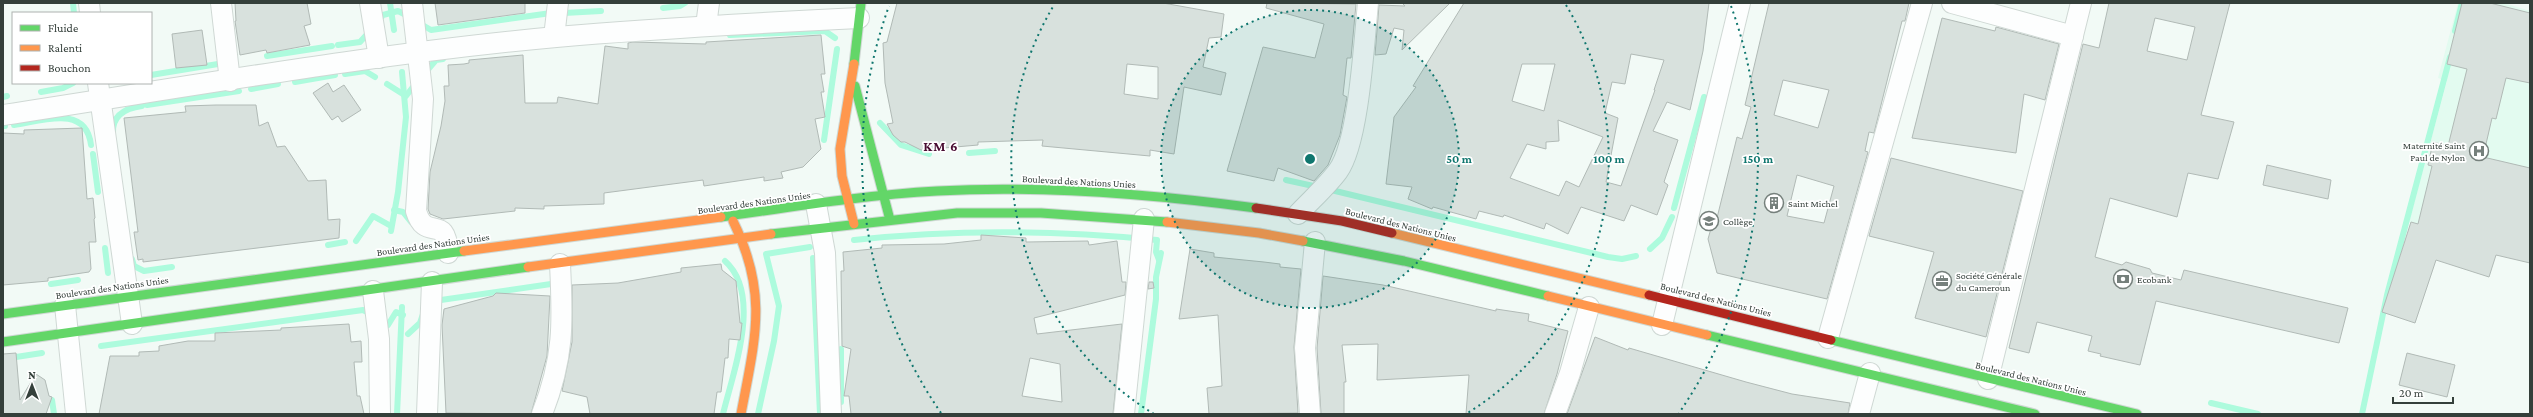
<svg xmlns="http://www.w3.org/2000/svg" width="2533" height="417" viewBox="0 0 2533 417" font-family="'Crimson Pro',serif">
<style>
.built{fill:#e3fbf0}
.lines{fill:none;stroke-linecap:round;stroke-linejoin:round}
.stream{stroke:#adfbdd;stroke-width:6}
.building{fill:#d8e1dd;stroke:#b1bab6;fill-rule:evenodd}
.street-casing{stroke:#cfd8d4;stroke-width:22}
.fast-casing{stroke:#cfd8d4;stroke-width:11}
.slow-casing{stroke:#cfd8d4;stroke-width:11}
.jam-casing{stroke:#cfd8d4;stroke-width:11}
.street{stroke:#fdfefe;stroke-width:20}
.fast{stroke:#63d668;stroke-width:9}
.slow{stroke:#ff974d;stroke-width:9}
.jam{stroke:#b3261e;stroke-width:9}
.ring{fill:none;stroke:#0f766e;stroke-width:2;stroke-dasharray:2 4}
.labels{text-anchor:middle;stroke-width:3.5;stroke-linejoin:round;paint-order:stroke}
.poi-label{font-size:10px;fill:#343f3a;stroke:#fff;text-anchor:start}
.street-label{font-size:10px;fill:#343f3a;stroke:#fff}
.district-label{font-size:14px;font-weight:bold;letter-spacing:1px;fill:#490c32;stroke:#fff}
.centre{fill:#0f766e;stroke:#fff;stroke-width:2}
.ring-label{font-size:12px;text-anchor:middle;font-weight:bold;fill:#0f766e;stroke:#fff;stroke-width:3.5;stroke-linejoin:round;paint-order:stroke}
</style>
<rect width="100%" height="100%" fill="#f2faf6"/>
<path class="built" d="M2458,3H2504L2530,11V263L2409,222L2447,81L2438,78Z"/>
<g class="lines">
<g class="stream">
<path d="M73,3L74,13"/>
<path d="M390,3L394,30"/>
<path d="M663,8L680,6L685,3"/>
<path d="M564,13L601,11"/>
<path d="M377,23L383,15L398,11L410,17"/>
<path d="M419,23L431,30L551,13"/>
<path d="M2455,31L2462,3"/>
<path d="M730,35L825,31L835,38"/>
<path d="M338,45L360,42L370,31"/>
<path d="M267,56L332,46"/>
<path d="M425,73L436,60L443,59"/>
<path d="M345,74L365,71L375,77"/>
<path d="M151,75L224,63"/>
<path d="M295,82L335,75"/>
<path d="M387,84L406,96L416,83"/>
<path d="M251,89L278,84"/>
<path d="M41,92L63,88L73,83"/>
<path d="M3,97L7,96"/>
<path d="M147,105L239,91"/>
<path d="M880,123L901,145L929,154"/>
<path d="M14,125C42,121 86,104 91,145"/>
<path d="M3,126H5"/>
<path d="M113,133C112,114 127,108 142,106"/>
<path d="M824,140L837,49"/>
<path d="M969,153L995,151"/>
<path d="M93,154L98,192"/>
<path d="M1286,180L1318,187"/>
<path d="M1327,189L1608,257L1622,259L1636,256"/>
<path d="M1674,208L1704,97"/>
<path d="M394,210L403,212L411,222"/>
<path d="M391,231L398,192L406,117L402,72"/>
<path d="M854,240C955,229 1055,230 1157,240L1156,252L1159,260"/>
<path d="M356,241L373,216L391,226"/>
<path d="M328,245L345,242"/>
<path d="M105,248L108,273"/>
<path d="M1650,249L1662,238L1672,217"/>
<path d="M813,258L820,414"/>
<path d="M132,259L134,266L144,271L172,267"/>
<path d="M51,284L78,280"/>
<path d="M434,301L551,284"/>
<path d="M381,321L388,325L396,312L403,315"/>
<path d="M408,334L420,323L423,314"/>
<path d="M101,346L363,310L371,314"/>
<path d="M841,349V402"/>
<path d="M3,359L42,353"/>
<path d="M52,400L54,414"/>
<path d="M2211,403L2258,414"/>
<path d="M397,414L402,307"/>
<path d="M723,414C733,372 763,295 725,261"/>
<path d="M758,414L774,341L779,306L766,254L810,247"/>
<path d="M1141,414L1156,299V277L1161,253"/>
<path d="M2362,414L2387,295L2450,57"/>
</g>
</g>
<g class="building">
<path d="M235,3H307L311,24L304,26L310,45L267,53L266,50L240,55L235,21H236Z"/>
<path d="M435,3H525V13L438,25Z"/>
<path d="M897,3H1163L1224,14L1221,37L1209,38L1203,67L1226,73L1221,95L1184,87L1174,154L1150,150V156L1042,146L1043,140L978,142V145L921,150L905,142H901L893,135L887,124L893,123L885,83L883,43L887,42ZM1127,64L1158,67V99L1124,94Z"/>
<path d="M1267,3L1356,4L1351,58H1347L1343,95L1347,97L1340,135L1328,165L1314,181L1278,168L1274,181L1227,171L1263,47L1315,58L1324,24L1266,8Z"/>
<path d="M1402,3H1450L1402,50L1404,30L1394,28L1386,54L1375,55L1379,5L1405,6Z"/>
<path d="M1464,3H1709L1703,51L1690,110L1667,102L1653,131L1678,140L1664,182L1668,185L1657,215L1631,205L1624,221L1581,207L1568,234L1546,223L1544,229L1504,215L1503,217L1479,211L1476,219L1433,207L1432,209L1408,199L1412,187L1386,184L1394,117L1416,87L1413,86ZM1631,54L1664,60L1654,90H1655L1621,186L1606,182L1618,118L1605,113L1612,82L1625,84ZM1522,64H1555L1544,111L1512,101ZM1558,120L1603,137L1579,187L1566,181L1559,196L1510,178L1527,144L1546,149V142L1559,141Z"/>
<path d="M1769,3H1909L1905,21H1902L1874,133L1869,132L1865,151L1868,152L1827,299L1717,273L1708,239L1712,225L1715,226L1737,137L1742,139L1751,107L1745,105ZM1783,80L1829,90L1818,128L1774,115ZM1797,175L1834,186L1824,223L1787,216Z"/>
<path d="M2109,3H2230L2201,115L2234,122L2218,179L2188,173L2177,217L2110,198L2095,257L2122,265L2126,262L2150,269L2152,273L2181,280L2184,270L2348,308L2339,343L2156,301L2140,365L2100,356L2101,354L2088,351L2092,336L2037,322L2029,353L2009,348L2082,48L2083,44L2099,48ZM2155,18L2195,27L2187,60L2147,51Z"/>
<path d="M2462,3H2490L2530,13V83L2506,78L2496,119L2492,118L2483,157L2530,168V263L2496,255L2489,277L2436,260L2415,323L2382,312L2411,222L2418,224L2432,166L2428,165L2433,142L2448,146L2467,69L2447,64Z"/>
<path d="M1942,18L1995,31L1996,27L2059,44L2045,100L2024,94L2016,153L1912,138Z"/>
<path d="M202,30L207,65L176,68L172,34Z"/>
<path d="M821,35L825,74H821L824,92H821L825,117L815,119L821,149L803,167L781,172L783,178L764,181V177L704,186L703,180L604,193V204L544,206V209L515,208V211L443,219L430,214L428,209L430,172L441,126L445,101L444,86H449L448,65L464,64L469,63V60L523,55L525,103H557L558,97L598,104L605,46L628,49V43L633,42L706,44V42Z"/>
<path d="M328,83L333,92L344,85L361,110L342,122L338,116L332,120L313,93Z"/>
<path d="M216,105H256L259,126L268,122L277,147L285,146L308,181L326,180L328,220L340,219L339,238L143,262V259L138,260L134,232H138L124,118L186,112L185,106Z"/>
<path d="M82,128L87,199L93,198L95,218L94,219L96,242H89L91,269L89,272L48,278V281L3,285V133L24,134V130Z"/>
<path d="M1891,158L2023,191L1986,337L1915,318L1934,252L1869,236Z"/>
<path d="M2267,165L2331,180L2328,199L2263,185Z"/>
<path d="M981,235L1026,238V242L1088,241L1089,245L1117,241L1122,282H1126L1125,295L1034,318L1037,334L1122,324L1113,414H851L849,396H844L851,349L842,346L841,271H844L843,252L882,248V245L944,244L981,240ZM1030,358L1060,364L1062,402L1022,396Z"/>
<path d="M1190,249L1214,253V257L1264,262L1280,264V267L1301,269L1294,347L1298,413L1209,414L1207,388L1222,386L1218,315L1179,319Z"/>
<path d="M721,264L722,270L736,281L740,323H742L740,340L729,339L728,358H725L721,392H717L714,414H590L587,397L562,391L572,342V285L618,283L681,272V268Z"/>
<path d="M1323,276L1383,285L1496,311V309L1529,314L1528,321L1568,331L1557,374L1544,414H1466L1469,375L1377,380L1378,344L1342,345L1346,382H1344V414H1321L1317,348Z"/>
<path d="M1149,282H1153L1154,288L1148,289Z"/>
<path d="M496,293L550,296L547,356L531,414L446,413L442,325L444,309L493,296Z"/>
<path d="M349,324L351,342L361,341L362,362H354L357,396H360L364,414H99L110,356H139V352L159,351V346L188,341H215V333L281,330V328Z"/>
<path d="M1595,337L1628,350L1629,348L1746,382L1792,394L1850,403L1848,414H1567Z"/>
<path d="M16,353L20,400L36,374L45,380L49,396L52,397L46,414H3V354Z"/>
<path d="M2407,353L2455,365L2447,397L2399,385Z"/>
</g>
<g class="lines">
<g class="street-casing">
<g id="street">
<path d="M89,3L90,13"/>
<path d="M221,3L230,81"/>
<path d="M370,3L379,58"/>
<path d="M412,3L423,99L416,211C426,244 446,211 448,253"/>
<path d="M1952,3L2073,36"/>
<path d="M706,26L709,3"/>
<path d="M554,37L558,3"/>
<path d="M98,83L132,324"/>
<path d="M3,115C187,87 371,54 556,37C657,28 758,23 859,18"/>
<path d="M816,204L825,253L831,414"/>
<path d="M1298,214C1311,200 1327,186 1338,171C1359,142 1364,42 1368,3"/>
<path d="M373,291L379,339L380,414"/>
<path d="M65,305L76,414"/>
<path d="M1662,325L1740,3"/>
<path d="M1828,338L1922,3"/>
<path d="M1988,379L2081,3"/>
<path d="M427,414L432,282"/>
<path d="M542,414C564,358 563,323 560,264"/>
<path d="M1124,414L1144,219"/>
<path d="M1310,414L1305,348L1315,242"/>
<path d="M1555,414L1570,373L1589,307"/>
<path d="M1859,414L1870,373"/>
</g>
</g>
<g class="fast-casing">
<g id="fast">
<path d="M854,64L861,3"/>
<path d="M855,86L890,220"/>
<path d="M721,217C792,207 864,195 937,191C1043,185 1151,194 1256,208"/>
<path d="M771,234L957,213H1041L1167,222"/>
<path d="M1303,241L1404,261L1548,296"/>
<path d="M3,314L464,251"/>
<path d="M1707,335L2035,414"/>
<path d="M1831,340L2137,414"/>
<path d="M3,342L528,267"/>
</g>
</g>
<g class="slow-casing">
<g id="slow">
<path d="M733,221C769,294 755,339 741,414"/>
<path d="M1167,222L1259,233L1303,241"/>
<path d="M854,224L842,176L840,149L854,64"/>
<path d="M1392,233L1649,295"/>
<path d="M464,251L721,217"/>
<path d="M528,267L771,234"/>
<path d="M1548,296L1707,335"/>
</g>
</g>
<g class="jam-casing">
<g id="jam">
<path d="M1256,208L1342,221L1392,233"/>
<path d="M1649,295L1831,340"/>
</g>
</g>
<use href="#street" class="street"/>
<use href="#fast" class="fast"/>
<use href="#slow" class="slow"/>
<use href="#jam" class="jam"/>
</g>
<circle cx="1310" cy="159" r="149" fill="#0f766e" fill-opacity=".12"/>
<g class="ring">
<circle cx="1310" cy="159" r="149"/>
<path d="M1154 414A299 299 0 0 1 1054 5M1566 5A299 299 0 0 1 1466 414"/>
<path d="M941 413A448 448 0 0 1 889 6M1731 6A448 448 0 0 1 1679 413"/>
</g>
<defs>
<g id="hospital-ring" transform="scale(1)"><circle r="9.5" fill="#fff" stroke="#76807c" stroke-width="1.5"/><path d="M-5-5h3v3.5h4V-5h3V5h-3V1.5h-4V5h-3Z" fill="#76807c"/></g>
<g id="building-ring" transform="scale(1)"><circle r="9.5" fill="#fff" stroke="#76807c" stroke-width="1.5"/><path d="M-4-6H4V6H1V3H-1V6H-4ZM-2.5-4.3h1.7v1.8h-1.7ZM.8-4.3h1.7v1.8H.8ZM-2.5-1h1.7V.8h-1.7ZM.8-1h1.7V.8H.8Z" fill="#76807c"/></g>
<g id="school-ring" transform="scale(1)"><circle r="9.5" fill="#fff" stroke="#76807c" stroke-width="1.5"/><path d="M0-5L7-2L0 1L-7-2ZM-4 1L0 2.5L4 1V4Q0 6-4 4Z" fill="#76807c"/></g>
<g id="bank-ring" transform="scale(1)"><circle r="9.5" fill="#fff" stroke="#76807c" stroke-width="1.5"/><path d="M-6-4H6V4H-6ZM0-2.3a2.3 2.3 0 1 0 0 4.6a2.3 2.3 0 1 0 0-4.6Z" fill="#76807c"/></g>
<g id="office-ring" transform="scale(1)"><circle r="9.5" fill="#fff" stroke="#76807c" stroke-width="1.5"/><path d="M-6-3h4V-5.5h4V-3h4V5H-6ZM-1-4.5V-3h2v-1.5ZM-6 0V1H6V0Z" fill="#76807c"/></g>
</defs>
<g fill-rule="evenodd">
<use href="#hospital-ring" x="2479" y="151"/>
<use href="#building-ring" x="1774" y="203"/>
<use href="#school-ring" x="1709" y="221"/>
<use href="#bank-ring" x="2123" y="279"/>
<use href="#office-ring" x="1942" y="281"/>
</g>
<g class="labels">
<g class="poi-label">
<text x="2465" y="149" text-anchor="end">Maternité Saint<tspan x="2465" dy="12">Paul de Nylon</tspan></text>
<text x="1788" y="207">Saint Michel</text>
<text x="1723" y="225">Collège</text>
<text x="1956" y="279">Société Générale<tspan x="1956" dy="12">du Cameroun</tspan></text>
<text x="2137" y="283">Ecobank</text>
</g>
<g class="street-label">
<text transform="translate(1079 181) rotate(3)" y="4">Boulevard des Nations Unies</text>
<text transform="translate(754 202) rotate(-8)" y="4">Boulevard des Nations Unies</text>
<text transform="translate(1401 224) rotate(14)" y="4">Boulevard des Nations Unies</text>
<text transform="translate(433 244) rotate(-8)" y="4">Boulevard des Nations Unies</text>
<text transform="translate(112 287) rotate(-8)" y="4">Boulevard des Nations Unies</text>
<text transform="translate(1716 299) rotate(14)" y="4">Boulevard des Nations Unies</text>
<text transform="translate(2031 378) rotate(14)" y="4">Boulevard des Nations Unies</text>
</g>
<g class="district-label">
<text x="941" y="151">KM 6</text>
</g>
</g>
<circle cx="1310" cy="159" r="6" class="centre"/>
<g class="ring-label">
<text x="1459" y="163">50 m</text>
<text x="1609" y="163">100 m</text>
<text x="1758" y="163">150 m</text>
</g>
<rect width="2533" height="417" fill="none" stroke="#343f3a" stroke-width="8"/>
<rect x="12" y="12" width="140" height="72" fill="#ffffff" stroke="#aeb2b0"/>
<rect x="20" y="25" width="20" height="6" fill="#63d668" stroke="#aeb2b0"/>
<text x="48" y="32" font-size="12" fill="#343f3a">Fluide</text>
<rect x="20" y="45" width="20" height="6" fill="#ff974d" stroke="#aeb2b0"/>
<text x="48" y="52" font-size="12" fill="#343f3a">Ralenti</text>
<rect x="20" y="65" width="20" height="6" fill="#b3261e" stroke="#aeb2b0"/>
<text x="48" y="72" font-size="12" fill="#343f3a">Bouchon</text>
<g transform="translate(32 385)" stroke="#ffffff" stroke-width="3" paint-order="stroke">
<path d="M0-3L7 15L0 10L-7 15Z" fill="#343f3a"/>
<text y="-6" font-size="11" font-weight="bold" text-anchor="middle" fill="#343f3a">N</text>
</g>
<path d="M2393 397v6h60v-6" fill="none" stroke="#343f3a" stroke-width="2"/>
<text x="2399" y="397" font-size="12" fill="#343f3a" stroke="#ffffff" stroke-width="3" paint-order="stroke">20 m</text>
</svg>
